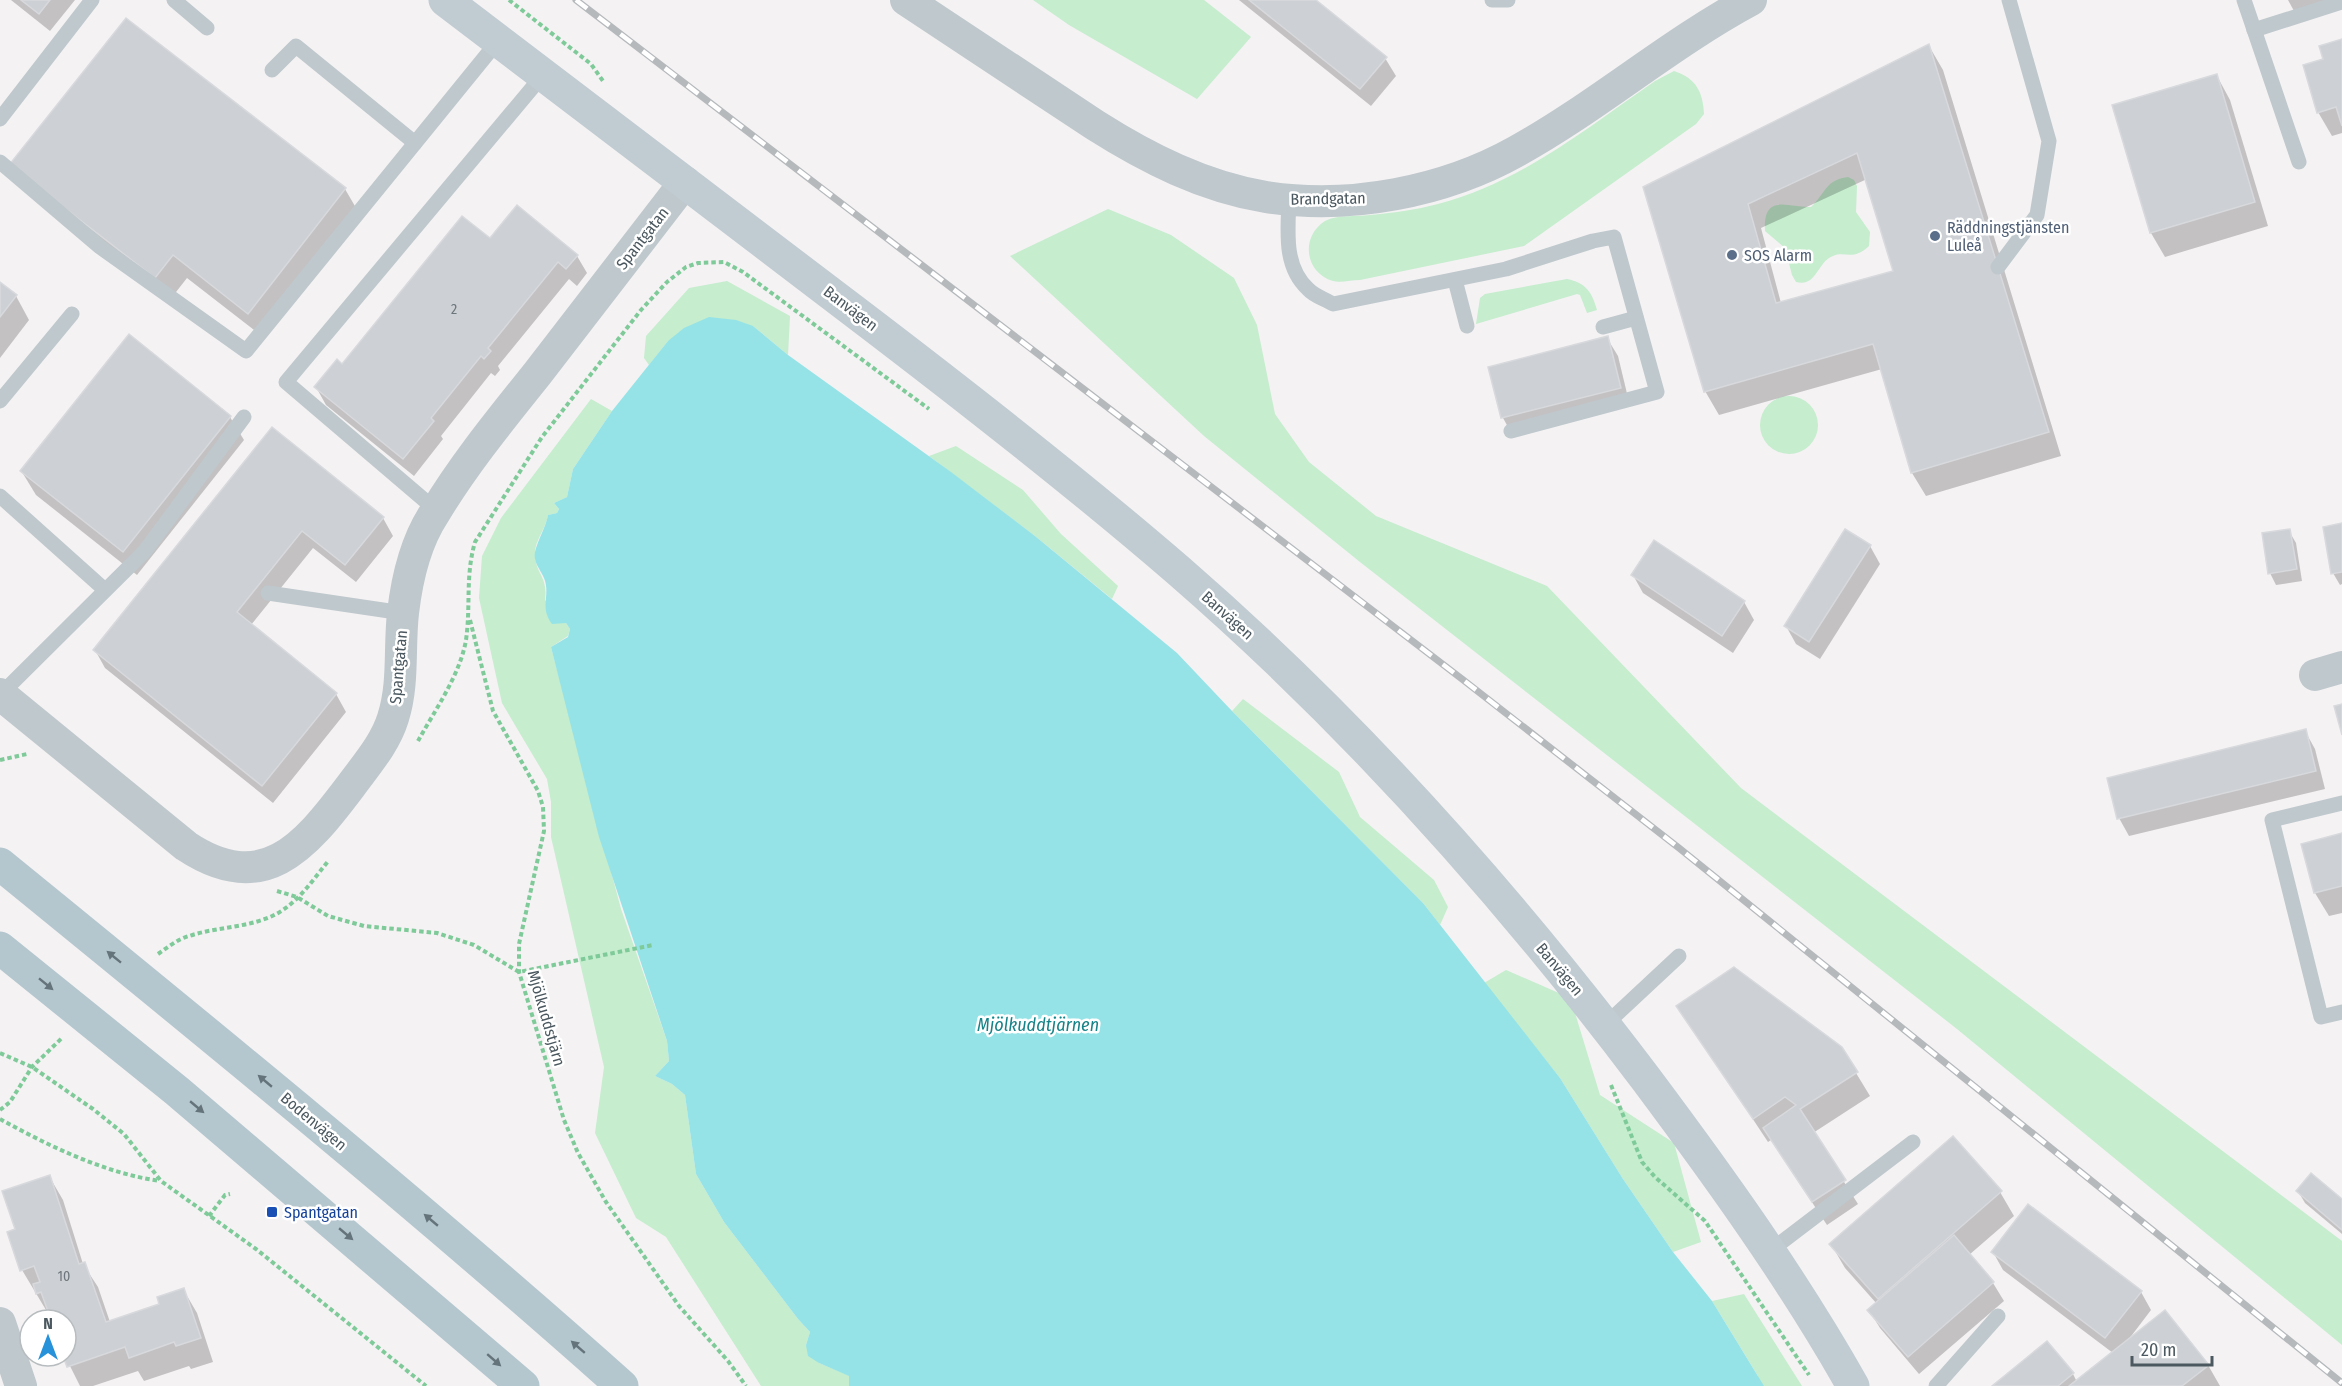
<svg xmlns="http://www.w3.org/2000/svg" width="2342" height="1386" viewBox="0 0 2342 1386" font-family="'Fira Sans Condensed',sans-serif">
<style>
.green{fill:#c5edce}
.water{fill:#95e3e7}
.shadow{fill:#0003;fill-rule:evenodd}
.building{fill:#cdd0d4;stroke:#d7d9dd;stroke-width:1.5;fill-rule:evenodd}
.lines{fill:none;stroke-linecap:round;stroke-linejoin:round}
.path{stroke:#7fca99;stroke-width:4;stroke-dasharray:4.5 3;stroke-linecap:butt}
.lane{stroke:#bfc8cd;stroke-width:15}
.street{stroke:#bfc8cd;stroke-width:32}
.secondary{stroke:#c0cbd2;stroke-width:33}
.primary{stroke:#b4c6ce;stroke-width:33}
.rail-casing{stroke:#b5b9bc;stroke-width:7}
.rail{stroke:#fff;stroke-width:4.5;stroke-dasharray:14;stroke-linecap:butt}
.oneway{fill:#65747b}
.service-dot{fill:#5c6f8a;stroke:#fff;stroke-width:2}
.transit-dot{fill:#1a4fb4;stroke:#fff;stroke-width:2}
.labels{text-anchor:middle;stroke-width:5;stroke-linejoin:round;paint-order:stroke}
.number-label{font-size:14px;fill:#6c767c}
.street-label{font-size:16px;fill:#4b585f;stroke:#fff}
.service-label{font-size:16px;fill:#4e5e75;stroke:#fff;text-anchor:start}
.transit-label{font-size:16px;fill:#164399;stroke:#fff;text-anchor:start}
.water-label{font-size:18px;font-style:italic;fill:#168388;stroke:#fff}
</style>
<rect width="100%" height="100%" fill="#f4f2f3"/>
<g class="green">
<path d="M1033,0H1204L1251,37L1197,99L1069,25Z"/>
<path d="M1674,71C1696,78 1703,92 1704,114L1696,124L1524,246L1360,280C1352,280 1340,283 1333,281C1305,273 1300,237 1325,221C1338,214 1357,217 1370,215C1392,213 1416,210 1438,204C1520,183 1587,128 1655,81Z"/>
<path d="M1848,177L1854,180L1857,186L1856,212L1870,232L1869,246C1851,263 1844,248 1829,258C1817,266 1815,287 1796,282L1792,275L1785,248L1765,231C1763,192 1788,208 1811,207C1826,193 1825,180 1848,177Z"/>
<path d="M1108,209L1171,235L1234,278L1257,325L1275,414L1309,462L1376,516L1547,586L1741,788L2342,1241V1345L1957,1029L1360,562L1204,436L1010,256Z"/>
<path d="M1567,279C1586,283 1592,292 1597,310L1587,313L1580,295L1577,294L1476,324L1480,298L1485,294Z"/>
<path d="M727,281L790,316L788,355L753,326L668,341L649,365L644,358L646,336L689,288Z"/>
<circle cx="1789" cy="425" r="29"/>
<path d="M591,399L612,411L573,469L567,497L554,503L559,509L557,513L548,515C546,529 534,541 535,555C536,575 548,576 545,600L566,623L570,629L568,636L551,647L621,909L667,1041L669,1061L655,1076L672,1084L685,1095L696,1174L724,1222L798,1319L810,1332L806,1345L819,1363L850,1376L849,1386H761L666,1237L636,1218L595,1133L604,1067L551,837V802L547,779L502,703L479,598L482,556L501,518Z"/>
<path d="M956,446L1023,490L1061,534L1118,586L1112,599L1035,536L929,456Z"/>
<path d="M1243,699L1339,772L1360,817L1434,880L1448,907L1440,925L1423,903L1232,711Z"/>
<path d="M1506,970L1561,994L1575,1013L1600,1095L1674,1143L1701,1242L1673,1252L1623,1179L1560,1078L1484,983Z"/>
<path d="M1744,1294L1802,1386H1744L1758,1376L1712,1301Z"/>
</g>
<path class="water" d="M709,317L736,320L753,326L788,355L951,472L1035,536L1177,653L1232,711L1423,903L1560,1078L1623,1179L1673,1252L1712,1301L1764,1386H849V1376L819,1363L808,1356L806,1345L810,1332L798,1319L724,1222L696,1174L685,1095L672,1084L655,1076L669,1061L667,1041L599,837L551,647L568,637L570,629L566,623L552,624C539,607 551,595 544,578C540,569 533,562 535,552C538,539 546,527 548,515L557,513L559,509L554,503L567,497L573,469L612,411L668,341L684,328Z"/>
<g class="shadow">
<path d="M11,0H75L50,31Z"/>
<path d="M1239,0H1314L1385,58L1396,76L1371,106Z"/>
<path d="M2288,0H2331L2294,11Z"/>
<path d="M2342,40V133L2332,136L2318,112L2324,60Z"/>
<path d="M1929,46L1943,70L2061,456L1926,496L1912,473L1882,369L1719,415L1705,391L1645,188ZM1867,179L1895,272L1781,303L1761,228Z"/>
<path d="M2217,76L2230,100L2268,226L2165,257L2151,233L2114,106Z"/>
<path d="M25,189H345L359,213L263,337L187,278L169,301Z"/>
<path d="M490,240L577,256L587,273L577,286L569,279L498,366L500,370L495,376L491,373L441,436L443,439L414,476L326,405L316,387Z"/>
<path d="M0,284L16,296L29,320L0,358Z"/>
<path d="M1607,338L1618,356L1630,406L1513,436L1503,418L1490,368Z"/>
<path d="M230,417L244,440L137,575L36,495L22,472Z"/>
<path d="M273,429L383,518L393,536L356,582L313,548L251,625L336,694L346,712L273,803L105,668L95,650Z"/>
<path d="M2342,525V584L2340,585L2333,573Z"/>
<path d="M2289,531L2296,543L2302,581L2276,585L2270,573Z"/>
<path d="M1870,546L1880,564L1820,659L1796,644L1786,626Z"/>
<path d="M1633,575L1744,602L1754,620L1733,653L1643,593Z"/>
<path d="M2305,731L2315,749L2325,789L2129,836L2119,818Z"/>
<path d="M2342,835V913L2329,916L2315,893Z"/>
<path d="M1678,1006L1856,1073L1870,1096L1813,1133L1858,1204L1827,1225L1771,1140L1768,1142Z"/>
<path d="M49,1176L63,1200L83,1264L98,1287L110,1322L161,1305L183,1289L197,1313L213,1362L191,1369L189,1366L144,1381L138,1371L93,1386H80L65,1356L66,1320H52L22,1270L17,1230Z"/>
<path d="M2298,1191L2342,1201V1234L2305,1203Z"/>
<path d="M2000,1192L2014,1216L1969,1255L1993,1283L2004,1301L1919,1374L1880,1328L1869,1310L1877,1304L1845,1268L1831,1244Z"/>
<path d="M1993,1252L2141,1292L2151,1310L2129,1339L2208,1365L2220,1386H1994L2073,1374L2077,1382L2113,1353L2003,1270Z"/>
</g>
<g class="building">
<path d="M21,0H50L39,14Z"/>
<path d="M1249,0H1316L1387,57L1360,89Z"/>
<path d="M126,18L346,188L248,314L173,255L155,278L9,165Z"/>
<path d="M2342,39V126L2336,107L2317,113L2303,65L2323,59L2319,46Z"/>
<path d="M1929,44L2049,432L1911,473L1873,344L1704,392L1643,187ZM1857,153L1893,271L1776,303L1748,204Z"/>
<path d="M2217,74L2255,202L2150,233L2112,105Z"/>
<path d="M517,205L578,255L566,269L558,262L488,348L491,351L484,359L481,356L431,418L434,421L403,459L314,387L337,359L342,364L462,216L490,238Z"/>
<path d="M0,282L17,295L0,317Z"/>
<path d="M129,334L231,416L123,552L20,471Z"/>
<path d="M1608,336L1621,388L1501,418L1488,367Z"/>
<path d="M272,427L384,517L345,565L302,531L237,612L337,693L262,786L93,650Z"/>
<path d="M2342,523V572L2331,574L2323,527Z"/>
<path d="M1845,529L1871,545L1809,642L1784,626Z"/>
<path d="M2290,529L2297,569L2268,574L2262,533Z"/>
<path d="M1654,540L1745,601L1722,636L1631,575Z"/>
<path d="M2342,704V735L2334,706Z"/>
<path d="M2306,729L2316,771L2117,819L2107,778Z"/>
<path d="M2342,833V886L2314,893L2301,844Z"/>
<path d="M1734,967L1842,1047L1858,1072L1800,1109L1846,1180L1812,1202L1763,1128L1796,1105L1785,1097L1753,1119L1676,1006Z"/>
<path d="M1953,1136L2002,1191L1878,1299L1829,1244Z"/>
<path d="M2311,1173L2342,1199V1230L2296,1191Z"/>
<path d="M50,1175L79,1264L85,1262L106,1322L159,1304L157,1297L184,1288L201,1338L176,1346L174,1342L129,1358L125,1347L67,1367L63,1356H66V1320H51L41,1292L36,1294L33,1284L40,1282L34,1266L20,1271L7,1232L15,1229L2,1191Z"/>
<path d="M2028,1204L2142,1291L2105,1338L1991,1252Z"/>
<path d="M1954,1235L1994,1282L1908,1357L1867,1310Z"/>
<path d="M2165,1310L2209,1365L2182,1386H2069Z"/>
<path d="M2047,1341L2074,1373L2058,1386H1992Z"/>
</g>
<g class="lines">
<g class="path">
<path d="M509,0L591,64L603,81"/>
<path d="M470,620L493,711L538,791L543,807L544,831L519,944V972L564,1120L578,1153L606,1202L679,1306L728,1361L746,1386"/>
<path d="M418,741C435,710 460,675 466,640C471,605 465,577 475,542L542,437L641,310L667,282L686,267L698,263L724,262L743,272L929,409"/>
<path d="M0,760L27,754"/>
<path d="M277,891L297,897L328,916L364,926L437,933L474,945L519,972L653,945"/>
<path d="M158,954C168,947 178,939 189,936C216,927 244,928 270,917C296,906 312,881 329,860"/>
<path d="M0,1053L32,1067L93,1109L124,1134L161,1181L256,1249L426,1386"/>
<path d="M1611,1085L1642,1162L1655,1177L1705,1221L1809,1375"/>
<path d="M0,1110L10,1102L32,1067L63,1037"/>
<path d="M0,1119C49,1146 104,1173 160,1181"/>
<path d="M209,1216L225,1195L230,1194"/>
</g>
<g class="lane">
<path d="M174,0L207,28"/>
<path d="M1492,0H1508"/>
<path d="M2244,0L2299,162"/>
<path d="M2254,30L2342,2"/>
<path d="M272,70L296,46L415,143"/>
<path d="M0,119L92,0"/>
<path d="M0,162L100,247L246,351L498,41"/>
<path d="M1289,199C1288,230 1283,266 1308,289C1314,296 1325,299 1333,304L1506,269L1593,241L1614,237L1657,392L1511,431"/>
<path d="M1998,267L2037,215L2049,141L2009,0"/>
<path d="M1455,280L1467,326"/>
<path d="M1603,327L1636,318"/>
<path d="M0,401L72,314"/>
<path d="M0,496L105,590"/>
<path d="M436,510L286,382L543,75"/>
<path d="M268,593L403,613"/>
<path d="M1,694L145,551L244,417"/>
<path d="M2342,803L2272,820L2321,1017L2342,1012"/>
<path d="M1605,1025L1679,956"/>
<path d="M1770,1251L1913,1142"/>
<path d="M1936,1386L1998,1316"/>
</g>
<g class="street">
<path d="M906,0L1095,125C1147,158 1204,187 1266,197C1349,210 1444,192 1517,151C1598,106 1669,44 1751,0"/>
<path d="M2315,675L2342,667"/>
<path d="M0,694L186,846C263,897 304,848 350,787C366,765 385,744 393,718C404,684 399,648 403,613C407,578 415,543 434,514C464,464 501,419 537,374C586,310 636,246 685,182"/>
<path d="M0,1323L21,1386"/>
</g>
<path class="secondary" d="M445,0C582,105 721,209 859,315C968,398 1076,482 1179,571C1353,722 1508,896 1646,1079C1720,1178 1792,1278 1853,1386"/>
<g class="primary">
<path d="M0,864C210,1035 420,1206 622,1386"/>
<path d="M0,948L177,1091L523,1386"/>
</g>
<g class="rail-casing">
<path id="rail" d="M576,0L1462,679L1679,848L2342,1383"/>
</g>
<use href="#rail" class="rail"/>
</g>
<defs><path id="oneway-solid" d="M-6-.8H1V-3.2L6.5 0L1 3.2V.8H-6Z" transform="scale(1.5)"/></defs>
<g class="oneway">
<use href="#oneway-solid" transform="translate(114 957) rotate(-141)"/>
<use href="#oneway-solid" transform="translate(46 984) rotate(39)"/>
<use href="#oneway-solid" transform="translate(265 1081) rotate(-140)"/>
<use href="#oneway-solid" transform="translate(197 1107) rotate(40)"/>
<use href="#oneway-solid" transform="translate(431 1220) rotate(-140)"/>
<use href="#oneway-solid" transform="translate(346 1234) rotate(40)"/>
<use href="#oneway-solid" transform="translate(578 1347) rotate(-139)"/>
<use href="#oneway-solid" transform="translate(494 1360) rotate(41)"/>
</g>
<g class="service-dot">
<circle cx="1935" cy="236" r="6"/>
<circle cx="1732" cy="255" r="6"/>
</g>
<rect class="transit-dot" x="266" y="1206" width="12" height="12" rx="3"/>
<g class="labels">
<g class="number-label">
<text x="454" y="314">2</text>
<text x="64" y="1281">10</text>
</g>
<g class="street-label">
<text transform="translate(1328 198) rotate(-1)" y="6">Brandgatan</text>
<text transform="translate(642 238) rotate(-52)" y="6">Spantgatan</text>
<text transform="translate(851 308) rotate(37)" y="6">Banvägen</text>
<text transform="translate(1228 615) rotate(42)" y="6">Banvägen</text>
<text transform="translate(398 667) rotate(-85)" y="6">Spantgatan</text>
<text transform="translate(1560 969) rotate(50)" y="6">Banvägen</text>
<text transform="translate(547 1018) rotate(74)" y="6">Mjölkuddstjärn</text>
<text transform="translate(314 1121) rotate(40)" y="6">Bodenvägen</text>
</g>
<g class="service-label">
<text x="1947" y="233">Räddningstjänsten<tspan x="1947" dy="18">Luleå</tspan></text>
<text x="1744" y="261">SOS Alarm</text>
</g>
<g class="transit-label">
<text x="284" y="1218">Spantgatan</text>
</g>
<g class="water-label">
<text x="1038" y="1031">Mjölkuddtjärnen</text>
</g>
</g>
<g transform="translate(48 1338)"><circle r="28" fill="#ffffff" stroke="#b7bcbf" stroke-width="1.5"/>
<path d="M0-4.5L10 22L0 15L-10 22Z" fill="#2791d9"/>
<text y="-9" font-size="16" font-weight="bold" text-anchor="middle" fill="#4b585f">N</text>
</g>
<path d="M2132 1356v9h80v-9" fill="none" stroke="#4b585f" stroke-width="3"/>
<text x="2141" y="1356" font-size="18" fill="#4b585f" stroke="#ffffff" stroke-width="4.5" paint-order="stroke">20 m</text>
</svg>
